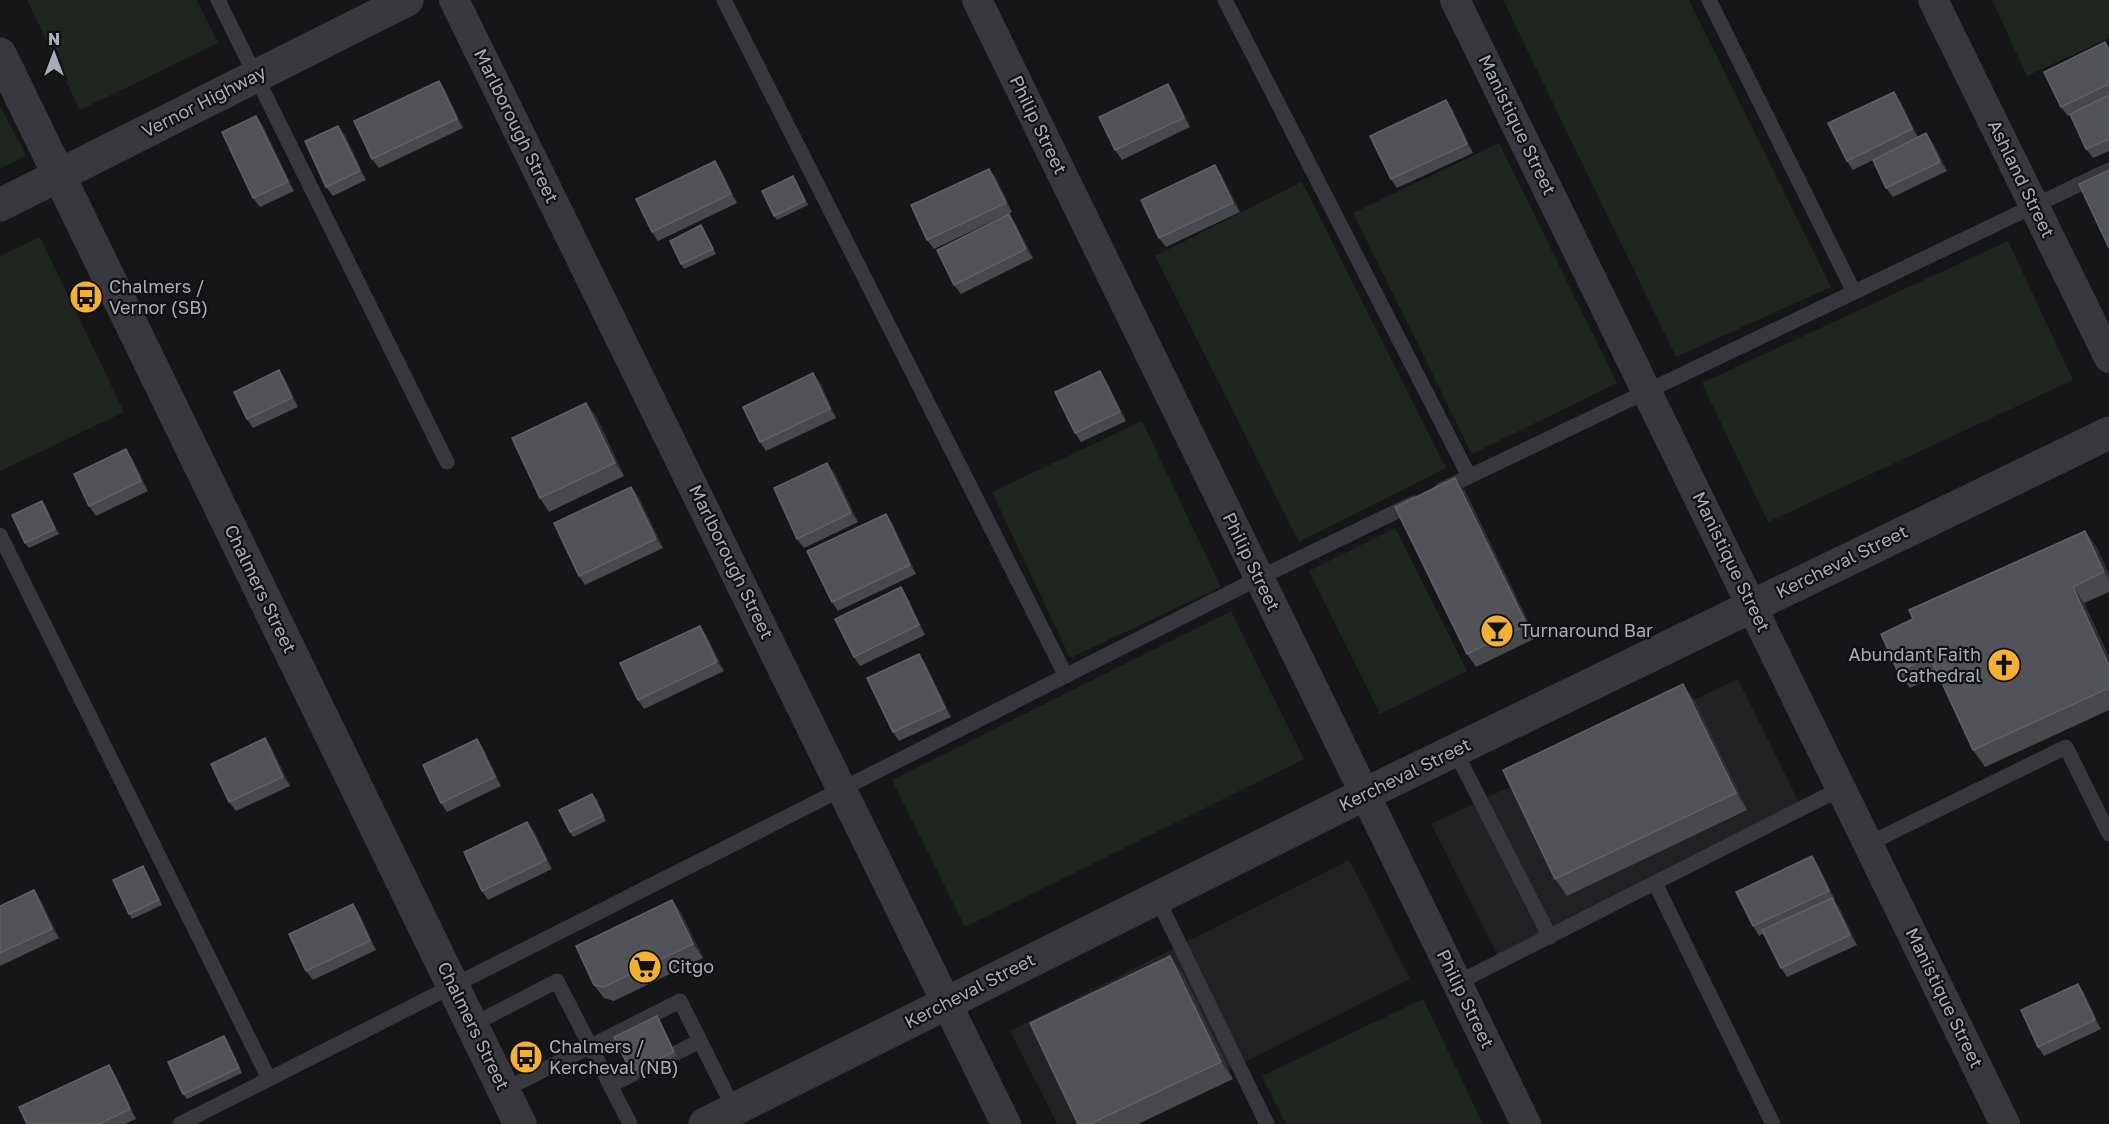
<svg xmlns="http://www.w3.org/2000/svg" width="2109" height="1124" viewBox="0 0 2109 1124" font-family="'Golos Text',sans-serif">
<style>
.built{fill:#222225}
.green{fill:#1e261f}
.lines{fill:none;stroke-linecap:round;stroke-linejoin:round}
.service{stroke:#37383d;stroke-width:15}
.minor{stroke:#37383d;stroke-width:30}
.tertiary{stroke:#37383d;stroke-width:33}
.wall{fill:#47494d}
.shaded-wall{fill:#2f3033}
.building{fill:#525359;stroke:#5f6168;stroke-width:1.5}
.labels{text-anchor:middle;stroke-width:4.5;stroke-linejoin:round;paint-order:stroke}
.street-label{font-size:18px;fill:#a8adb8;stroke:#111113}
.poi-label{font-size:18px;fill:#a8adb8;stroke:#111113;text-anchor:start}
</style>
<rect width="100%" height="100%" fill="#161618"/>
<g class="built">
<path d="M1738,679L1803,811L1500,960L1431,824Z"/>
<path d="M1349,860L1410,979L1121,1124H1057L1010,1031Z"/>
</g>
<g class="green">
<path d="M27,0H197L218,43L80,110Z"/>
<path d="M1503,0H1689L1831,287L1676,357Z"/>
<path d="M1992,0H2109V38L2027,76Z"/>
<path d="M0,106L26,155L0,169Z"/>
<path d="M1499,143L1617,383L1472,454L1353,213Z"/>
<path d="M1302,182L1446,468L1299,542L1155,256Z"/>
<path d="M40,237L124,412L0,471V256Z"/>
<path d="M2008,241L2073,380L1768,522L1702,383Z"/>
<path d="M1142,421L1221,587L1070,658L992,492Z"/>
<path d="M1395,528L1467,671L1380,714L1309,571Z"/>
<path d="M1231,611L1304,759L965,927L892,780Z"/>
<path d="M1423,999L1483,1124H1286L1262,1076Z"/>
</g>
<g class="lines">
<g class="service">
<path d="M218,0L447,462"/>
<path d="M724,0L1066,676"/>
<path d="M1225,0L1469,476"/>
<path d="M1709,0L1854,292"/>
<path d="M1441,490L2109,170"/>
<path d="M0,535L269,1079"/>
<path d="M1455,751L1550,937"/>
<path d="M1868,844L2066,747L2109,834"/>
<path d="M1655,883L1773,1124"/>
<path d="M1157,898L1267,1124"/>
<path d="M1457,983L1842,788"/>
<path d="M472,1025L557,981L630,1124"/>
<path d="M676,1053L700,1041"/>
<path d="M611,1085L633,1074"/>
<path d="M504,1090L680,1001L736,1113"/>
<path d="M180,1124L1259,578L1414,503"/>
</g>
<g class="minor">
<path d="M454,0L1006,1124"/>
<path d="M977,0L1526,1124"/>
<path d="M1455,0L2005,1124"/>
<path d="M1933,0L2109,358"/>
</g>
<g class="tertiary">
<path d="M0,54L520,1124"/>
<path d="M0,205L407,0"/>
<path d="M705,1124L1365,794L2109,433"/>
</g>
</g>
<g class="wall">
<path d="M2109,47V151L2093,158L2086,149L2070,115L2068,116L2061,107Z"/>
<path d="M439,81L445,90L463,128L379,168L372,159Z"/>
<path d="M1174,93L1190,127L1122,160L1115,150Z"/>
<path d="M1900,101L1918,137L1933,143L1947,171L1893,197L1886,188L1873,160L1853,170L1847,161Z"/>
<path d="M1452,109L1473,153L1397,188L1391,179Z"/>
<path d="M256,116L263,126L294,191L260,207L253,198Z"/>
<path d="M345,135L366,180L333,196L326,187Z"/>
<path d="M989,169L996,178L1012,212L934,249L927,240Z"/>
<path d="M721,170L737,203L658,241L652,232Z"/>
<path d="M1221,174L1240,212L1166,247L1159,238Z"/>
<path d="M793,176L808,205L777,220L774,216Z"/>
<path d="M1015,223L1033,258L961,294L954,285Z"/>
<path d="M701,225L704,230L716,254L684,269L681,264Z"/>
<path d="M279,370L285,379L298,407L253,428L247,419Z"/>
<path d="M1106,380L1126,421L1081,442L1075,433Z"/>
<path d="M820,382L836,418L766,451L760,442Z"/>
<path d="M596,416L624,476L549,512L540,498Z"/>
<path d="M132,458L148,491L96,516L89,506Z"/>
<path d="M834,472L858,522L804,548L797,539Z"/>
<path d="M631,487L638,496L663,548L585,585L579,576Z"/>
<path d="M1465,491L1536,638L1476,667L1467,654Z"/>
<path d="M45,506L59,534L29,548L25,543Z"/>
<path d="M892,523L916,574L838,611L832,602Z"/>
<path d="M2085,531L2097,548L2109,574V592L2084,603L2109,657V710L1985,767L1973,750L1939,675L1910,688L1898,672L1913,619Z"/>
<path d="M901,587L907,597L925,635L860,666L854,657Z"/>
<path d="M706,635L724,671L644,709L638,700Z"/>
<path d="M919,654L925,663L951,717L899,741L893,732Z"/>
<path d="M1695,701L1747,810L1567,896L1555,879Z"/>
<path d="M477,739L483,748L501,786L447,812L441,803Z"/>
<path d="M271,747L290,786L236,811L229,802Z"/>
<path d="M596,798L606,821L573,837L570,832Z"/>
<path d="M534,831L552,869L488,900L482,891Z"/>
<path d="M1812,856L1818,865L1835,900H1834L1839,907L1857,945L1787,977L1781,968L1764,933L1759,936L1753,926Z"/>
<path d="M143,866L146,871L162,905L132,919L129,914Z"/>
<path d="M34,890L40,899L59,938L0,966V906Z"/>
<path d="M672,900L681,913L703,958L614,1001L604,998L594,985Z"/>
<path d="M359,913L376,950L313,980L306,971Z"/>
<path d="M1182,973L1233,1079L1138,1124H1078Z"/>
<path d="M2078,984L2084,993L2101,1029L2044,1056L2038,1047Z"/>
<path d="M657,1016L660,1021L677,1056L634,1077L631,1072Z"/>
<path d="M224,1036L227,1040L242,1073L187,1099L183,1094Z"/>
<path d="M115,1074L136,1119L125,1124H27Z"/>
</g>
<g class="shaded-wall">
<path d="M439,81L445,90L463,128L457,119Z"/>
<path d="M1168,84L1174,93L1190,127L1184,118Z"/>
<path d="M1894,92L1900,101L1918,138L1912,129Z"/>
<path d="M1446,100L1452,109L1473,153L1467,144Z"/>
<path d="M256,116L263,126L294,191L288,182Z"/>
<path d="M338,126L345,135L366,180L360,171Z"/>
<path d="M1926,133L1933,143L1947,171L1940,162Z"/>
<path d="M715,161L721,170L737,203L731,194Z"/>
<path d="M1215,165L1221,174L1240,212L1233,203Z"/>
<path d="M989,169L996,178L1012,212L1006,203Z"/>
<path d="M793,176L796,181L808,205L805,201Z"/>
<path d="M1009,214L1015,223L1033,258L1026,249Z"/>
<path d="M279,370L285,379L298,407L292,398Z"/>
<path d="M1100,371L1106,380L1126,421L1120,412Z"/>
<path d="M813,373L820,382L836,418L830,409Z"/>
<path d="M586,403L596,416L624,476L615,463Z"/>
<path d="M126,449L132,458L148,491L141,481Z"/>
<path d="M827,463L834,472L858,522L851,513Z"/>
<path d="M1455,478L1465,491L1536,638L1527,625Z"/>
<path d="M631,487L638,496L663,548L656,539Z"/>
<path d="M42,501L45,506L59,534L55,529Z"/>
<path d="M886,514L892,523L916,574L910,565Z"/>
<path d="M2085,531L2097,548L2109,574V579L2104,572Z"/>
<path d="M901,587L907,597L925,635L919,625Z"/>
<path d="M2073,587L2084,603L2109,657V666Z"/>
<path d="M700,626L706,635L724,671L717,662Z"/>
<path d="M919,654L925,663L951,717L945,708Z"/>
<path d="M1683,684L1695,701L1747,810L1736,793Z"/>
<path d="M265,738L271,747L290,786L283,777Z"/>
<path d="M477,739L483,748L501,786L495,777Z"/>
<path d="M592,794L596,798L606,821L603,816Z"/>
<path d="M527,822L534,831L552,869L546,860Z"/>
<path d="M1812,856L1818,865L1835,900L1829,891Z"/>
<path d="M143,866L146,871L162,905L159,900Z"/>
<path d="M34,890L40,899L59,938L52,929Z"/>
<path d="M1832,898L1839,907L1857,945L1850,935Z"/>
<path d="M672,900L681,913L703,958L693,944Z"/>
<path d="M353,904L359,913L376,950L370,941Z"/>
<path d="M1170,956L1182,973L1233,1079L1221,1062Z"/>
<path d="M2078,984L2084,993L2101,1029L2095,1020Z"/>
<path d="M657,1016L660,1021L677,1056L674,1052Z"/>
<path d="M224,1036L227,1040L242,1073L239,1068Z"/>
<path d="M109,1065L115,1074L136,1119L130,1109Z"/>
</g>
<g class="building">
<path d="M2105,42L2109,50V84L2061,107L2044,72Z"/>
<path d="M439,81L457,119L372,159L354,121Z"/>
<path d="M1168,84L1184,118L1115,150L1099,117Z"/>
<path d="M1894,92L1912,129L1847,161L1828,123Z"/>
<path d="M2109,95V139L2086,149L2070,114Z"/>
<path d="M1446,100L1467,144L1391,179L1370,136Z"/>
<path d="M256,116L288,182L253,198L222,132Z"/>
<path d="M338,126L360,171L326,187L305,141Z"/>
<path d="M1926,133L1940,162L1886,188L1873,160Z"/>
<path d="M715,161L731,194L652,232L636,199Z"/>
<path d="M1215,165L1233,203L1159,238L1141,200Z"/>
<path d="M989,169L1006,203L927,240L911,205Z"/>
<path d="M2109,170V248L2079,184Z"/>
<path d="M793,176L805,201L774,216L762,191Z"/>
<path d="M1009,214L1026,249L954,285L937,250Z"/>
<path d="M701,225L713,249L681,264L670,241Z"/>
<path d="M279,370L292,398L247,419L234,392Z"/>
<path d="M1100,371L1120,412L1075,433L1055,392Z"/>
<path d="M813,373L830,409L760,442L743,407Z"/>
<path d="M586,403L615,463L540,498L512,438Z"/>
<path d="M126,449L141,481L89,506L74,474Z"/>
<path d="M827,463L851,513L797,539L774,488Z"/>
<path d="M1455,478L1527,625L1467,654L1395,507Z"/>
<path d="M631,487L656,539L579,576L554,523Z"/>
<path d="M42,501L55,529L25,543L12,515Z"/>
<path d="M886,514L910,565L832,602L807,551Z"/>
<path d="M2085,531L2104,572L2073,587L2109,666V688L1973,750L1930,657L1898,672L1881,634L1913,619L1909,610Z"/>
<path d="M901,587L919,625L854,657L835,619Z"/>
<path d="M700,626L717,662L638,700L620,663Z"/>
<path d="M919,654L945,708L893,732L867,678Z"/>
<path d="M1683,684L1736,793L1555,879L1503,770Z"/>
<path d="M265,738L283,777L229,802L211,764Z"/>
<path d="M477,739L495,777L441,803L423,765Z"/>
<path d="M592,794L603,816L570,832L559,810Z"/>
<path d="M527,822L546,860L482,891L464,852Z"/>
<path d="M1812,856L1829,891L1753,926L1736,892Z"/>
<path d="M143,866L159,900L129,914L113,880Z"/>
<path d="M34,890L52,929L0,953V906Z"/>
<path d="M1832,898L1850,935L1781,968L1762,930Z"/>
<path d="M672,900L693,944L604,987L594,985L576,946Z"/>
<path d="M353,904L370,941L306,971L289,934Z"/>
<path d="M1170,956L1221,1062L1090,1124H1078L1030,1023Z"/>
<path d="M2078,984L2095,1020L2038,1047L2021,1010Z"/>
<path d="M657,1016L674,1052L631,1072L614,1037Z"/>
<path d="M224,1036L239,1068L183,1094L168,1062Z"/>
<path d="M109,1065L130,1109L99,1124H27L19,1107Z"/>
</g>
<defs>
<g id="bus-disc" transform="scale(1.725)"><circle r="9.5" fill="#f2b134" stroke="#111113"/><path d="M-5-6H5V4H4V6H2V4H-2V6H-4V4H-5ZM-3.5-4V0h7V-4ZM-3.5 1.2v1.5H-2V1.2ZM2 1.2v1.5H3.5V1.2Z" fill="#111"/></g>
<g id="bar-disc" transform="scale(1.725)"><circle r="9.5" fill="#f2b134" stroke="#111113"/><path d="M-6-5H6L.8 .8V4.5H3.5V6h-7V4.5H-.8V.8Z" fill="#111"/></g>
<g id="church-disc" transform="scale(1.725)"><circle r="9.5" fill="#f2b134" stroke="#111113"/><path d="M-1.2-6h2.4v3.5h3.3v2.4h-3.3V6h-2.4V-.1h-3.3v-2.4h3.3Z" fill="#111"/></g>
<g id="supermarket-disc" transform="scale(1.725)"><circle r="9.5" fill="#f2b134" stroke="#111113"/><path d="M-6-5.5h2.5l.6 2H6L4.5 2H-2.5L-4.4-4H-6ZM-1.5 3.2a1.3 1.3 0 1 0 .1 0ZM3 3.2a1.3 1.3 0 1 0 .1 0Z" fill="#111"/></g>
</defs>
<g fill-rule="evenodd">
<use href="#bus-disc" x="86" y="297"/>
<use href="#bar-disc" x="1497" y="631"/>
<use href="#church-disc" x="2004" y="665"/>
<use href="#supermarket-disc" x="645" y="967"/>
<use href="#bus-disc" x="526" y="1057"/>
</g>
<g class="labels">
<g class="street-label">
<text transform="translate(204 102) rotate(-27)" y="6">Vernor Highway</text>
<text transform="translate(1038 125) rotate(64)" y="6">Philip Street</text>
<text transform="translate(1517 125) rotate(64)" y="6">Manistique Street</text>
<text transform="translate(516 126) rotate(64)" y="6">Marlborough Street</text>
<text transform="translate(2021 179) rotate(64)" y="6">Ashland Street</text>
<text transform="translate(731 562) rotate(64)" y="6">Marlborough Street</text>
<text transform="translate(1251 562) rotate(64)" y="6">Philip Street</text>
<text transform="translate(1731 562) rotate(64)" y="6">Manistique Street</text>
<text transform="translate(1842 562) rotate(-26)" y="6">Kercheval Street</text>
<text transform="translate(260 589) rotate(64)" y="6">Chalmers Street</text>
<text transform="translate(1405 775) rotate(-26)" y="6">Kercheval Street</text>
<text transform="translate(970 991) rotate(-27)" y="6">Kercheval Street</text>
<text transform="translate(1944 998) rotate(64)" y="6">Manistique Street</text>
<text transform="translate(1465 999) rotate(64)" y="6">Philip Street</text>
<text transform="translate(473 1026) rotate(64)" y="6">Chalmers Street</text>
</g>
<g class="poi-label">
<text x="109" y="293">Chalmers /<tspan x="109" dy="21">Vernor (SB)</tspan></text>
<text x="1520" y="637">Turnaround Bar</text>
<text x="1981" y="661" text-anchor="end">Abundant Faith<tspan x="1981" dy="21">Cathedral</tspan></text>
<text x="668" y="973">Citgo</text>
<text x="549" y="1053">Chalmers /<tspan x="549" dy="21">Kercheval (NB)</tspan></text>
</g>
</g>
<g transform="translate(54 54)" stroke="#111113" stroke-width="4.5" paint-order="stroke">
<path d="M0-4.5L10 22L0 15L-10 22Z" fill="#a8adb8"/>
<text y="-9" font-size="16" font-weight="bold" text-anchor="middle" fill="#a8adb8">N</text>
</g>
</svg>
